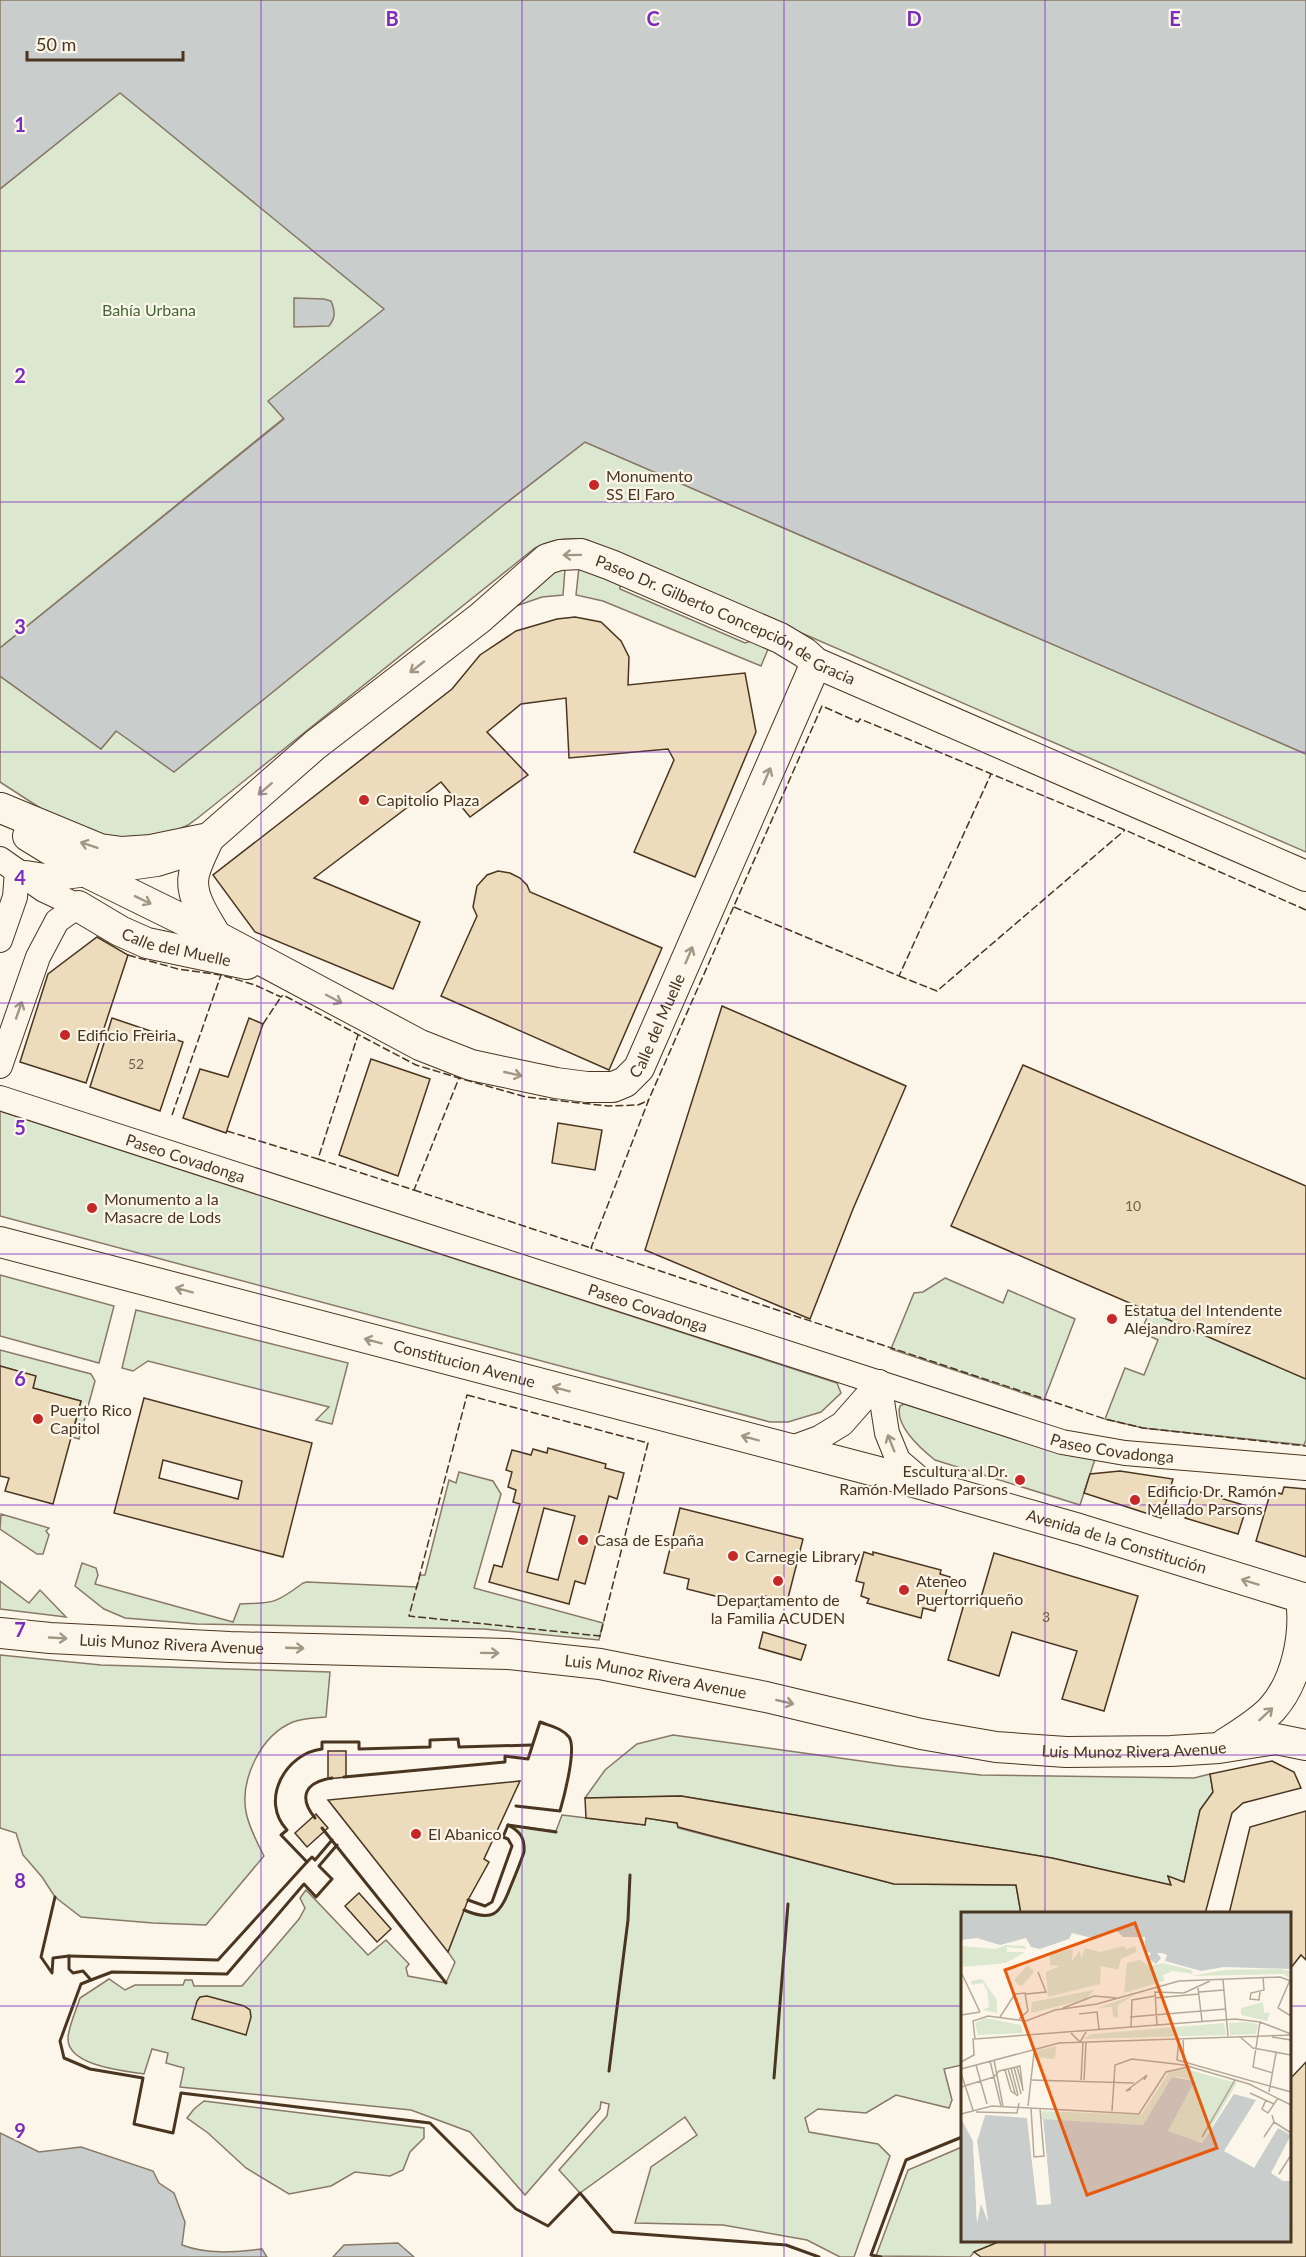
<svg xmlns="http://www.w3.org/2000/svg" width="1306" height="2257" viewBox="0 0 1306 2257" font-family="Lato,sans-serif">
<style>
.green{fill:#dce7d0;stroke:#887966;stroke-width:1.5}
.water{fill:#c9cecd;stroke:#887966;stroke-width:1.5}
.building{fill:#ecdcbc;stroke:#4a3520;stroke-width:1.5;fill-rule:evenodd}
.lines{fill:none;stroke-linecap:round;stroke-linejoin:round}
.minor-casing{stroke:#4a3520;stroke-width:26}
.major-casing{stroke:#4a3520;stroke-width:32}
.minor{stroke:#fbf6e9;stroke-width:24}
.major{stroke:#fbf6e9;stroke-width:30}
.fence{stroke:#4a3520;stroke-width:1.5;stroke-dasharray:8 3;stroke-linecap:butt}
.wall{stroke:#4a3520;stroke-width:3}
.oneway{stroke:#a29684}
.grid{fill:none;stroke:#7b2cbf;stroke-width:1.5;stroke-opacity:0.55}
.poi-dot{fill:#c62828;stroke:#fbf6e9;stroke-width:2}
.labels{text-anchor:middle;stroke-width:4.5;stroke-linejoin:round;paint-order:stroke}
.number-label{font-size:14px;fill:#725f47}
.park-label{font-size:16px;fill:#436837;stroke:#fbf6e9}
.poi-label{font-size:16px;fill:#4a3520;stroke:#fbf6e9;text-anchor:start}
.street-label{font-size:16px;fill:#4a3520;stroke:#fbf6e9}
.inset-river{fill:none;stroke:#c9cecd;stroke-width:3}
.inset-road{fill:none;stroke:#b4a999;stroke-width:1.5}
.view{fill:#e8590c;fill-opacity:0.15;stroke:#e8590c;stroke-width:3}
.inset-edge{fill:none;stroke:#4a3520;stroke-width:3}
.grid-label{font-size:20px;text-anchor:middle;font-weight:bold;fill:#7b2cbf;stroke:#fbf6e9;stroke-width:4.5;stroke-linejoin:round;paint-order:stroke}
</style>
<rect width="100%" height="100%" fill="#fbf6e9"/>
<g class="green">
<path d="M120,92L385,309L269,401L284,418L0,648V189Z"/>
<path d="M585,442L1306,754V852L587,540C568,537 552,539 535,548L199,817L188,825L168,834L110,838L51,815L0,782V676L101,749L116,731L506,503Z"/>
<path d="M579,567L620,583V589L745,643L751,641L769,647L761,666L603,601L576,595Z"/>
<path d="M565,569L563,595L542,597L516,606L555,572Z"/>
<path d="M0,1111L837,1383L841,1393L821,1412L788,1422H770L0,1216Z"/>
<path d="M0,1275L114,1306L99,1363L0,1336Z"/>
<path d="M945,1278L1003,1303L1008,1290L1075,1319L1044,1400L891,1349L914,1293L923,1292Z"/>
<path d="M136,1310L348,1363L332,1424L316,1420L329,1407L148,1361L133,1371L122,1368Z"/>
<path d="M1150,1310L1306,1379V1440L1304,1445L1143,1428L1105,1419L1125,1368L1144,1375L1158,1340L1141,1332Z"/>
<path d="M0,1350L91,1374L95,1381L79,1439L72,1437L81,1401L33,1388L35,1376L0,1366Z"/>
<path d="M904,1404L1067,1455L1095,1459L1080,1505L935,1460C921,1449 894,1425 900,1406Z"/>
<path d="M459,1472L493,1481L501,1494L474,1588L603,1623L599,1640L484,1629L197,1624L125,1618L104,1609L75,1586L82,1563L96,1568L98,1575L95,1584L233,1622L240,1604C273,1603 275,1604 303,1583L307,1582L417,1587L420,1575H425L449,1480L456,1483Z"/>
<path d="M1,1514L49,1528L46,1531L49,1535L43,1554H37L0,1529Z"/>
<path d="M0,1581L29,1603L40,1590L66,1617L0,1609Z"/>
<path d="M0,1655L101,1665L330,1672L326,1717C315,1718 304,1718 293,1722C261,1735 240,1779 246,1812C249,1828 257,1842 264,1856L206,1925L153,1923L81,1917L55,1897L42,1877L23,1855L16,1833L0,1828Z"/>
<path d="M673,1735L897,1766L981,1775L1194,1778L1210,1774L1213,1792L1200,1810L1184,1882L1168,1877L1171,1885L1052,1858L681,1796L585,1798L605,1770L637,1744Z"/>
<path d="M562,1815L645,1825L646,1818L677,1823L678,1828L894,1884L1016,1885L1021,1913L962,1914V2065L944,2069L952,2100L949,2108L896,2095L866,2113L818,2109L805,2118L809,2132L878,2144L890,2156L854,2257H840L807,2240L723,2225L635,2223L651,2167L697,2135L685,2117L580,2193L559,2170L607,2116L609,2104L601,2102L600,2109L525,2195L470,2132L411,2110L180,2087L184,2068L166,2063L168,2053L152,2049L144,2074C125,2071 67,2066 68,2038C68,2028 77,2008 80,1998L109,1979L125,1990L135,1985H183L185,1980H192L194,1986H242L299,1919L305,1908L300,1898L306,1890L368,1955L386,1940L409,1964L406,1968L408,1976L446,1983L455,1962L448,1952L464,1910C492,1922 500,1915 510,1888C515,1876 520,1864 524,1852C525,1838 520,1831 508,1825L556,1831Z"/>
<path d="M204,2101L424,2128V2138L410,2152L403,2170L390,2176L355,2172L331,2186L289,2194L246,2168L208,2133L187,2118L194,2109Z"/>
<path d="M962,2147V2240L1003,2241L974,2252L970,2257L876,2256L908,2170Z"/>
</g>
<g class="water">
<path d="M0,0H1306V754L585,442L506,503L174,772L116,731L101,749L0,676V648L284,419L268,401L384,309L120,93L0,189Z"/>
<path d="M294,298L324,299L331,301C335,311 336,317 329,326L294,327Z"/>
<path d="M0,2133L39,2152L81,2147L153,2171L159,2183L174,2193L185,2222L182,2245C209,2255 234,2252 262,2249L267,2257H0Z"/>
<path d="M398,2243L414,2257H333L344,2245Z"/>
</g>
<g class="building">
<path d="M575,617L601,622L621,641L629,657L628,685L745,673L756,732L695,877L634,852L674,760L668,749L569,758L566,698L521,704L487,732L528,775L470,817L441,782L314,878L420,922L393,989L255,932L213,875L452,689L480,655L516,631L557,619Z"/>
<path d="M498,871L510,873L520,878L527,885L530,892L662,948L609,1070L441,996L477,916L473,907L477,886L487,875Z"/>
<path d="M97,937L128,955L86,1083L20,1062L48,974Z"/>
<path d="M722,1006L906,1086L853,1209L810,1319L645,1250Z"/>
<path d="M112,1018L183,1042L160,1111L90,1087Z"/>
<path d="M249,1018L263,1024L226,1133L183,1118L200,1069L228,1077Z"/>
<path d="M371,1059L430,1079L398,1176L339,1155Z"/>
<path d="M1023,1065L1306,1186V1379L951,1226Z"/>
<path d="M558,1123L602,1130L595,1170L552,1163Z"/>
<path d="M0,1366L36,1376L33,1388L81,1401L53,1504L5,1491L9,1478L0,1476Z"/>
<path d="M144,1398L312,1443L283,1557L114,1513ZM163,1460L242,1481L238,1499L159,1478Z"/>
<path d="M548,1448L606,1464L605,1468L624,1473L617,1499L609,1496L585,1584L575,1581L569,1604L489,1582L494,1565L502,1567L520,1504L513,1502L516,1490L508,1487L512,1472L506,1470L512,1450L531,1455L533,1449L547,1453ZM544,1508L575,1516L558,1580L527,1572Z"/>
<path d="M1120,1471L1173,1479L1161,1518L1084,1493L1090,1474Z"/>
<path d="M1284,1487L1306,1489V1557L1256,1541L1271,1491L1282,1494Z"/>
<path d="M1193,1490L1247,1506L1238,1534L1185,1518Z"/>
<path d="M680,1508L803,1539L787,1602L761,1595L759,1607L687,1589L689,1579L664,1573Z"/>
<path d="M864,1552L873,1555V1552L941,1570L940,1574L950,1577L943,1604L937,1602L935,1611L923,1608L921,1618L867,1603L869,1599L861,1596L864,1583L856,1581Z"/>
<path d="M994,1553L1138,1596L1104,1711L1062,1699L1077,1651L1012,1632L999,1676L948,1660L966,1597L980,1601Z"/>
<path d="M763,1632L806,1645L801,1660L759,1648Z"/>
<path d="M328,1751H346V1777L328,1779Z"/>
<path d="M1272,1761L1294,1772L1301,1788L1243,1803L1232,1813L1205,1914H1021L1016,1885L894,1884L678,1827L677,1823L646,1818L645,1825L586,1818L585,1798L681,1796L1052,1858L1171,1885L1168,1876L1184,1882L1200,1810L1213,1792L1210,1774Z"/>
<path d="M520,1781L484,1859L489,1862L468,1900L448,1952L328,1800Z"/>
<path d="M1306,1811V1960L1301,1955L1290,1969V1914H1229L1250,1827Z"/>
<path d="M316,1814L328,1828L307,1847L295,1833Z"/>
<path d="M359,1893L391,1929L377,1942L345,1906Z"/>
<path d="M207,1996L244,2006L250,2010L251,2017L246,2035L192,2019L197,2001L200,1997Z"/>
<path d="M1306,2062V2257H981L974,2252L1003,2240H1290V2079Z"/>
</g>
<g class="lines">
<g class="minor-casing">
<g id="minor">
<path d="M0,859L44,890L78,906L57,921L38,957L0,1066"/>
<path d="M26,873L58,878L157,864L189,854"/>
<path d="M0,940L15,897L17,871"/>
<path id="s1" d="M0,1098L1062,1442L1125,1453L1306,1468"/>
<path d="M879,1382L887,1433L898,1460L926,1484"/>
<path d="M789,1449L819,1438L842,1424L879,1382"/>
</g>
</g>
<g class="major-casing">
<g id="major">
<path id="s2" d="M1,808L100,849L122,852L151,850L209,838L315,745L480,618L547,559L560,555L581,554L611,565L780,638L805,653L816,663L1306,876"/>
<path id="s3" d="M28,836L90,874L216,936L420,1045L471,1065L556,1083L587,1087H613L625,1082L639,1068L816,663"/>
<path d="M209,838C204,849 197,862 194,874C189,896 206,918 216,936"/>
<path id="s4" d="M78,906L120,931L147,943L247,964"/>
<path id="s5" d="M0,1242L875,1471L1079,1529L1306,1599"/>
<path id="s6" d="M0,1633L50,1638L230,1647L508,1654L600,1664L766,1697L921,1734L996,1747L1066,1752L1171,1751L1219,1748L1276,1739L1306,1745"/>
<path d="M1226,1743C1242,1733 1258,1723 1271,1710C1297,1682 1306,1634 1301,1598"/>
</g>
</g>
<use href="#minor" class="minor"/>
<use href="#major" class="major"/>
<g class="fence">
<path d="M734,907L899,976L991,774"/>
<path d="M1306,910L1125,830L889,731L860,719L858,722L822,706L649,1099L591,1248L1105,1419L1143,1428L1306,1446"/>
<path d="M128,955L178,969L221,975L255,985L281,997L283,995L416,1065L459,1078L526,1097L608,1106L638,1105L649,1100"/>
<path d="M899,976L937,991L1125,830"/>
<path d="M263,1024L281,997"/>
<path d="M172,1115L221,975"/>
<path d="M227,1131L318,1159L358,1035"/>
<path d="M318,1159L414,1190L459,1078"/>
<path d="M414,1190L591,1248"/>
<path d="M467,1395L648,1443L600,1636L409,1616Z"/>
</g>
<g class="wall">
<path d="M344,1777L505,1762V1756L528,1759L540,1722C550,1726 562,1728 569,1737C577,1748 564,1797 560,1811L516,1806"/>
<path d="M315,1818C298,1797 305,1782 332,1778"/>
<path d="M322,1828L446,1983"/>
<path d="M332,1840L315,1860L312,1857L307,1862L281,1835L287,1830C259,1800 286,1753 322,1749V1742H359V1749L430,1747V1740L458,1739L459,1747L532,1745"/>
<path d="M55,1897L41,1957L52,1973L53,1958L69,1956V1969L73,1973L83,1971L91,1980L81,1984L60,2041L64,2058L90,2069L143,2078L134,2124L173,2133L181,2093L430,2123L516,2209L548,2226L580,2193L613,2232L786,2245L819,2257"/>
<path d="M468,1900L485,1906L492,1902L512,1846L508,1839L503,1837L508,1825"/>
<path d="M464,1910C492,1922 500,1915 510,1888C515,1876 520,1864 524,1852C525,1838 520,1831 508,1825L556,1832"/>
<path d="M69,1956L218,1960L307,1862"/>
<path d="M91,1980L112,1972L227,1974L304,1884L316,1897L332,1879L319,1866L337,1845"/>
<path d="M609,2071L628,1920L630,1875"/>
<path d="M774,2078L788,1904"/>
<path d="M881,2257L871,2255L906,2160L962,2137"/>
</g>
</g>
<defs><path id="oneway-shaft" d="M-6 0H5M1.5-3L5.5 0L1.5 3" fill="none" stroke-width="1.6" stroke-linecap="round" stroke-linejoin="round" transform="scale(1.5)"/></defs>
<g class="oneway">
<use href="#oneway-shaft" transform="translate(572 555) rotate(179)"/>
<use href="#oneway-shaft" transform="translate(417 667) rotate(142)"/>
<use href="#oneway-shaft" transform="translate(767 776) rotate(-67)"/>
<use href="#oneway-shaft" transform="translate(265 789) rotate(139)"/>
<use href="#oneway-shaft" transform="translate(89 845) rotate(-162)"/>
<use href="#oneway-shaft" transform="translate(143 900) rotate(26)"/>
<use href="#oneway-shaft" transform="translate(689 955) rotate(-67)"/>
<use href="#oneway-shaft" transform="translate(334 999) rotate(28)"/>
<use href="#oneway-shaft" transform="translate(19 1010) rotate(-71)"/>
<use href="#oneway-shaft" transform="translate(513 1074) rotate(13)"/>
<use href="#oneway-shaft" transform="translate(184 1290) rotate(-165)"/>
<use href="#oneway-shaft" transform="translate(373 1341) rotate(-165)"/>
<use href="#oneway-shaft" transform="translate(561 1389) rotate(-165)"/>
<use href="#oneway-shaft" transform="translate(750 1438) rotate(-165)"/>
<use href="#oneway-shaft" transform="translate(891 1443) rotate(-112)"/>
<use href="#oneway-shaft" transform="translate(1250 1582) rotate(-163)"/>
<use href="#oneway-shaft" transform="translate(58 1638) rotate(3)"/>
<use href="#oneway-shaft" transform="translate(295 1648) rotate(2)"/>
<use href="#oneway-shaft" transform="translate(490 1653) rotate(1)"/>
<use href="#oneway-shaft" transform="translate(785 1702) rotate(13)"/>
<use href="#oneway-shaft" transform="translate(1266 1714) rotate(-43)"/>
</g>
<path class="grid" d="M261,0V2257M522,0V2257M784,0V2257M1045,0V1914M0,251H1306M0,502H1306M0,752H1306M0,1003H1306M0,1254H1306M0,1505H1306M0,1755H1306M0,2006H962M1290,2006H1306M1045,2240V2257"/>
<g class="poi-dot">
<circle cx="594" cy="485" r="6"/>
<circle cx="364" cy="800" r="6"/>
<circle cx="65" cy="1035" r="6"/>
<circle cx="92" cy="1208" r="6"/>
<circle cx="1112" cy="1319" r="6"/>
<circle cx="38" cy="1419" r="6"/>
<circle cx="1020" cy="1480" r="6"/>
<circle cx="1135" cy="1500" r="6"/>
<circle cx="583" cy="1540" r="6"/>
<circle cx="733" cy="1556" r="6"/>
<circle cx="778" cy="1581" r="6"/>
<circle cx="904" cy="1590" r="6"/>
<circle cx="416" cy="1834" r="6"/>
</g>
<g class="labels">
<g class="number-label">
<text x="136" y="1069">52</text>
<text x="1133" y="1211">10</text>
<text x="1046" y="1622">3</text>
</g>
<g class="park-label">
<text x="149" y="316">Bahía Urbana</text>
</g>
<g class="poi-label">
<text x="606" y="482">Monumento<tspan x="606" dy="18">SS El Faro</tspan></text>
<text x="376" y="806">Capitolio Plaza</text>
<text x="77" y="1041">Edificio Freiria</text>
<text x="104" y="1205">Monumento a la<tspan x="104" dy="18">Masacre de Lods</tspan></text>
<text x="1124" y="1316">Estatua del Intendente<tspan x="1124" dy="18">Alejandro Ramírez</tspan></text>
<text x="50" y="1416">Puerto Rico<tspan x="50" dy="18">Capitol</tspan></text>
<text x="1008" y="1477" text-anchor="end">Escultura al Dr.<tspan x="1008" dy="18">Ramón Mellado Parsons</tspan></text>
<text x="1147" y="1497">Edificio Dr. Ramón<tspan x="1147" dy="18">Mellado Parsons</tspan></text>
<text x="595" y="1546">Casa de España</text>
<text x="745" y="1562">Carnegie Library</text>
<text x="916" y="1587">Ateneo<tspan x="916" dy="18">Puertorriqueño</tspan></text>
<text x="778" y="1606" text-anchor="middle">Departamento de<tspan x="778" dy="18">la Familia ACUDEN</tspan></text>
<text x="428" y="1840">El Abanico</text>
</g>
<g class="street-label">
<text dy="6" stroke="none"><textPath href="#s2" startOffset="850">Paseo Dr. Gilberto Concepción de Gracia</textPath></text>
<text dy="6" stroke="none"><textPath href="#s4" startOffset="108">Calle del Muelle</textPath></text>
<text dy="6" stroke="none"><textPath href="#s3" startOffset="722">Calle del Muelle</textPath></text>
<text dy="6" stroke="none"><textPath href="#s1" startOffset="195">Paseo Covadonga</textPath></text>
<text dy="6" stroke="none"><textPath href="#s1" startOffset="681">Paseo Covadonga</textPath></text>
<text dy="6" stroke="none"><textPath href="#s5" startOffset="480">Constitucion Avenue</textPath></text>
<text dy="6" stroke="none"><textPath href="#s1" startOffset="1167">Paseo Covadonga</textPath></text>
<text dy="6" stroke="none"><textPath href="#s5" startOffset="1156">Avenida de la Constitución</textPath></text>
<text dy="6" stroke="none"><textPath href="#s6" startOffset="172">Luis Munoz Rivera Avenue</textPath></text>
<text dy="6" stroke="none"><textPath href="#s6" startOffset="658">Luis Munoz Rivera Avenue</textPath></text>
<text dy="6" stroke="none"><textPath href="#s6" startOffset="1144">Luis Munoz Rivera Avenue</textPath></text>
</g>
</g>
<g transform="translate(961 1912)">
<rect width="330" height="330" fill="#fbf6e9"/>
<path d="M45,33L64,34L65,37L46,35V40H64L45,51L0,55V34L35,37ZM163,34L165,37L174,34L176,40L160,47L157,58L140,54L139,72L87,85L85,60L99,54L89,53V41L112,37L111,49L119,38L120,47L124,36L139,40ZM179,48L188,54L202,51L231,58L232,62L212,59L202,63L203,69L163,81L166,51ZM67,53L73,60L61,74L56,72L53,68ZM318,57L330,59V67L322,62L230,64L264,58ZM21,67L36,88V101L21,98L28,95L26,78L22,71L11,73L10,69ZM133,78L126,87L70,101L71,90ZM191,80L175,82L157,93V106L152,105L151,95L137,96L178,81ZM302,90L303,101H309L306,109L280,103V96ZM24,106L60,113L62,121L17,123L14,111ZM284,110L297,112L295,122L269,123L268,111ZM263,111L265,123L122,127L131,122ZM95,134L94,147L72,145L74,139ZM225,157L276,171L241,231L207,219L234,169L219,165H211L182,213L80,207L81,199L180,203L208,160Z" fill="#dce7d0"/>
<path d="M0,1H330V57L263,55L240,59L204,49L206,43L201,41H196L200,46L195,52L187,46L190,41L184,39V25H162L156,19L143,20L135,27L111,21L108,27L79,37L70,35L65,26L39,33L16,26L0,28ZM211,165L234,169L207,219L241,231L273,182L295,188L263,239L293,256L317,216L330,223L310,261L322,269H330V329H0V206L12,229L16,310L20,291L27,309L16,229L24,203L66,206L76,293L90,292L82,207L182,213Z" fill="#c9cecd"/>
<path d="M24,203L16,229L27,310L20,291L16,311L12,229L0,206H4L13,222L20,204ZM66,206L78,290L87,289L78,211L82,207L90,292L76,293Z" fill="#fbf6e9"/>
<path class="inset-river" d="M176,329L220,308L289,307L330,311"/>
<path class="inset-road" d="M0,60L19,100M262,68L267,124M329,68L317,96L330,104M330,69L319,65L218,69L136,92L94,98L65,109L27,104L12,109L14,127L274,107L299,110L330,122M237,76L241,109M238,80L263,78M299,80L298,88L289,87L290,81L303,78L302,65M65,82L85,80L77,60M194,86L238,82M102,96L133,84L155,86M118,102L136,100L138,117M0,103L19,100M39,105L54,82L64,81L67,99L58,107M169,105L265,97M299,110L292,155L312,161M196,113L194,80L223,81L249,69M170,116L171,88L194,84M110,121L119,130L125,120M278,124L292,136L330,143M311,125L330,128M218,126L216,148L330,180M222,126L223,150M33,148L42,194M29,149L40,194M0,150L13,143L12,126M15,153L26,192M53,155L60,182M56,155L62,177M50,156L57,183M0,157L98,131L330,123M47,157L54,181M44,158L50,179L57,184M0,161L12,198M33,165L38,159L59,154L62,179M69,168L173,171M120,168L122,130M123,168L125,130M0,175L33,165M170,177L165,179L186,163L183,168M308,180L315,141M289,181L313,192L317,186M305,188L301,197L307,201L313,192M67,194L73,141M70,196L73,245L83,244L79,197M151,199L154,153L171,147L223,153L288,172L330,193M15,200L56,201L58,191M0,202L31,194L178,202L205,160L227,155M313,210L330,221M241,225L274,168M303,225L313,210L311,203M318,262L330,243"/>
<path class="view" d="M174,11L256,236L126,283L44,58Z"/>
<rect width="330" height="330" class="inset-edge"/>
</g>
<g class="grid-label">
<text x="392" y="26">B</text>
<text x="653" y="26">C</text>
<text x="914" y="26">D</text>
<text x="1175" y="26">E</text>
<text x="20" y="132">1</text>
<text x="20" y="383">2</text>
<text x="20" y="634">3</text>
<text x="20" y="885">4</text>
<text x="20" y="1135">5</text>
<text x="20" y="1386">6</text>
<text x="20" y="1637">7</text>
<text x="20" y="1888">8</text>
<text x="20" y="2138">9</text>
</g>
<path d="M27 51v9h156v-9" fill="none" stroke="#4a3520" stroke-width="3"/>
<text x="36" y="51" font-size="18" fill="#4a3520" stroke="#fbf6e9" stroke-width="4.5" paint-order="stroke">50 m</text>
</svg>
